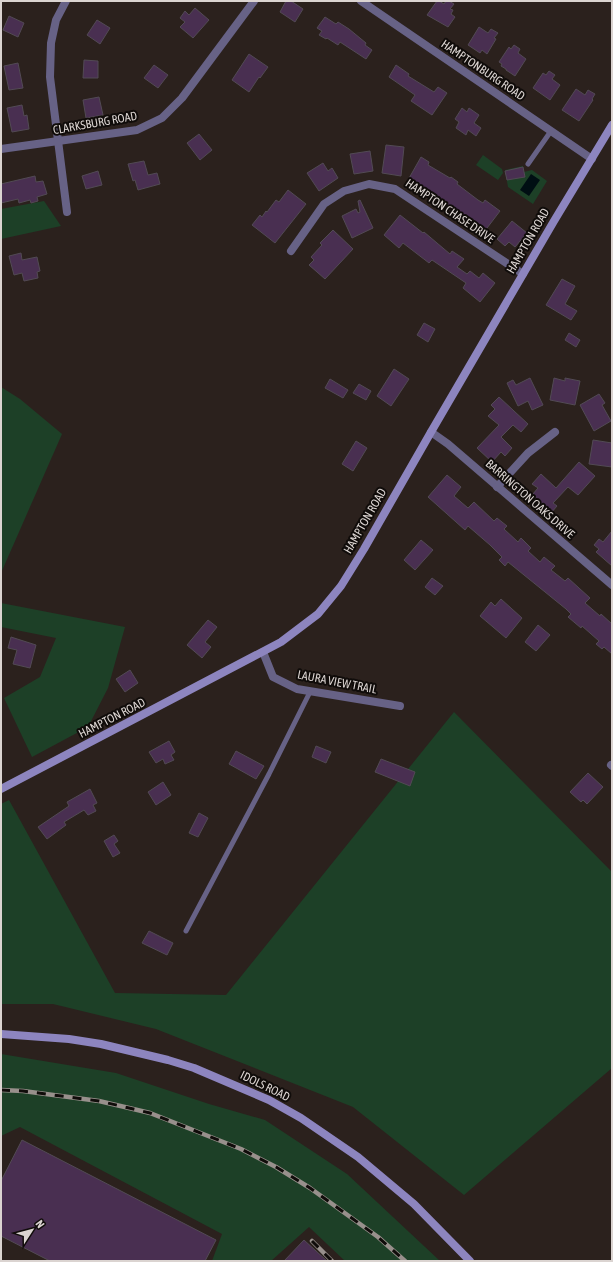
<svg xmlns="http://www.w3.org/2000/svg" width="613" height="1262" viewBox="0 0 613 1262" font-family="'Asap Condensed',sans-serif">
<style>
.green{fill:#1d4027}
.water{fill:#000e13}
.building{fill:#492f51;stroke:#524a54}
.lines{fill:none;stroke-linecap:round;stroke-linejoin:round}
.lane{stroke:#676286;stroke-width:5}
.street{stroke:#676286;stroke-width:8}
.secondary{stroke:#8d85bf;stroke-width:8}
.rail-casing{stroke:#98908c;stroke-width:4.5}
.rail{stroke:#100c0a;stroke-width:3;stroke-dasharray:9;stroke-linecap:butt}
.labels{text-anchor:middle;stroke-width:4;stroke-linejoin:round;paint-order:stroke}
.street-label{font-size:12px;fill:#dbd4d1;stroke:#100c0a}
</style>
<rect width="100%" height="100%" fill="#2b211d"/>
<g class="green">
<path d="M483,155L502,169L503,173L498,180L476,165Z"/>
<path d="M523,166L524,172L532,170L547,181L533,204L508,187L505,170Z"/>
<path d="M44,201L61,226L1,239V209Z"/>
<path d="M1,387L20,399L62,434L1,573Z"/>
<path d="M1,603L125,627L108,688L88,727L32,757L4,698L40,677L56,638L1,627Z"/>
<path d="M454,712L612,872V1068L464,1195L353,1107L156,1029L53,1004H1V804L9,800L115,993L226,995Z"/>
<path d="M1,1054L116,1073L209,1104L265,1120L347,1174L440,1261H345L309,1227L271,1261H212L222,1234L20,1127L1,1136Z"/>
</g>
<path class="water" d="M531,174L540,180L529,196L520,190Z"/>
<g class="building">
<path d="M286,1H291L303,9L295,22L280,12Z"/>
<path d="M437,1H439L444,4L446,1H449L454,4L450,9L453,10L451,14L455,17L448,27L427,15Z"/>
<path d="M195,8L209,20L193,38L180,27L185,22L180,18L185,11L189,15Z"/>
<path d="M9,16L24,23L18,37L3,30Z"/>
<path d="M325,17L336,24L338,22L349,29L366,43L365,45L372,50L366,59L340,42L338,45L327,38L326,39L319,35L322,31L317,28Z"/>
<path d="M97,20L110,28L100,44L87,35Z"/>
<path d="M479,27L488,33L491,29L498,33L494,38L496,39L487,54L482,50L480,53L468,45Z"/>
<path d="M514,45L520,49L518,53L526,59L515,76L506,70V69L501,66L502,64L499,62L509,47L511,49Z"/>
<path d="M249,54L268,67L260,78L259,77L249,92L232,80Z"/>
<path d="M84,60L98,61V78H83Z"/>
<path d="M18,63L23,88L9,90L4,66Z"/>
<path d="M154,65L168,75L158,88L144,78Z"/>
<path d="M396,65L409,74L408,76L434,92L438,87L447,93L432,115L411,101L415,95L389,77Z"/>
<path d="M549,71L555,75L552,79L560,85L550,100L533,88L543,73L546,75Z"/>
<path d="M576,89L585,95L588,90L595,94L592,99L593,100L579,121L562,110Z"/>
<path d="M99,97L103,115L86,118L83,100Z"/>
<path d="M22,105L24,116L27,115L29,129L12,132L7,108Z"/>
<path d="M462,108L467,112L469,108L479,115L474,123L481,128L476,136L468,130L466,135L456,128L459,122L455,119Z"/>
<path d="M199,134L212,150L200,160L187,143Z"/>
<path d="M386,145L404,147L401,176L382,173Z"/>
<path d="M370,151L373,171L354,174L350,154Z"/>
<path d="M421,157L429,162L428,165L450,178L451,177L458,182L457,184L478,200L483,203L485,200L500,211L484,232L456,210L455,212L433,195L408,180Z"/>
<path d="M144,161L148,175L157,173L160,184L138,190L135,180L133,181L128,164Z"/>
<path d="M323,163L328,171L332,168L338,178L319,191L307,173Z"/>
<path d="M523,167L525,177L507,180L505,171Z"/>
<path d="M98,171L102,185L86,189L82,176Z"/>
<path d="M35,176L36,182L43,181L47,194L37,197L38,201L31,203L30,200L19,203L18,199L1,203V184Z"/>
<path d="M288,190L306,204L275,243L252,225L260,215L262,217L266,211L267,212L276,200L279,202Z"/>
<path d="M360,200L373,228L352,238L342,216L356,209L358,213L360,212L358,201Z"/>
<path d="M400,215L423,233L424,232L450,254L452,251L464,259L457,267L467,274L470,271L479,278L483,273L495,283L480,302L463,288L466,283L432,260L429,263L403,243L399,248L384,235Z"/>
<path d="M512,221L527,233L515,247L509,242L505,246L497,239Z"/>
<path d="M333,230L353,249L325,279L309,265L314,260L311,257L322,245L320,243Z"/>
<path d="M21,253L22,260L37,257L40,271L37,272L38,278L24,281L22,273L14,275L9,256Z"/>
<path d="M562,279L575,286L565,304L577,311L571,320L546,305Z"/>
<path d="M424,323L435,329L428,342L417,335Z"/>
<path d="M569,333L580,340L576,347L565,340Z"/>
<path d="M394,369L409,379L391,406L377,396Z"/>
<path d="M530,378L543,405L532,410L528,401L518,406L507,383L513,380L516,385Z"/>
<path d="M554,378L565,381V378L580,381L575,405L550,400Z"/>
<path d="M330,379L348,390L343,398L325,388Z"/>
<path d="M359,384L371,391L366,400L353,393Z"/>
<path d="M599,394L605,403L602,405L611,421L594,431L580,405Z"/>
<path d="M499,397L528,424L521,432L513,425L501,437L512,448L505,456L501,452L492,462L477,448L499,425L488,416L495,409L491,405Z"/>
<path d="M593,440L612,443V467L589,464Z"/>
<path d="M356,441L367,448L353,471L342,464Z"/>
<path d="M579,462L595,476L578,495L568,487L553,503L557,506L551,513L532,495L538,488L532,484L541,474L556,488Z"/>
<path d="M447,475L461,487L454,496L468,508L474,502L494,521L497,518L507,526L504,529L518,542L521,538L531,548L528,551L540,562L544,557L555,566L551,570L565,581L568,578L590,598L585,603L600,616L601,614L612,624V654L604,647L602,649L596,644L599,641L582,626L581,628L568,617L571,614L566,609L508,562L505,566L499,560L502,557L490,545L468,526L465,530L428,497Z"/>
<path d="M612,531V566L596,552L599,549L594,545L599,539L603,542Z"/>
<path d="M421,540L433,550L415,570L404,560Z"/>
<path d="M432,578L443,586L435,595L425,587Z"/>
<path d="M501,599L522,618L506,638L480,616L491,602L495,606Z"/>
<path d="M208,620L217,627L205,642L211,647L202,658L187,645Z"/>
<path d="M538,625L550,635L536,651L525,642Z"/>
<path d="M11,637L36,645L30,668L13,664L17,650L8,648Z"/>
<path d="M130,670L138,683L125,692L116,679Z"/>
<path d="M169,741L175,752L171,755L174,760L165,764L163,759L156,763L149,752Z"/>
<path d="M316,746L331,752L326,763L312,757Z"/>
<path d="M236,751L264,766L256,779L229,764Z"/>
<path d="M381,759L415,772L410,786L375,772Z"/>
<path d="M588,773L603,787L587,804L583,800L581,802L570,792Z"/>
<path d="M163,782L171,795L156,805L148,792Z"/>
<path d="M90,789L97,803L93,805L96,811L88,815L84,810L64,822L66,825L47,839L38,827L69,806L67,802Z"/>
<path d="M199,813L208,818L198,837L189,833Z"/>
<path d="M114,835L118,841L114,844L120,853L113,857L104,841Z"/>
<path d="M149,931L173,943L167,955L142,943Z"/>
<path d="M22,1140L216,1240L205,1261H50L1,1236V1181Z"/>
<path d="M304,1240L327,1261H284Z"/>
</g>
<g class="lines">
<g class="lane">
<path d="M528,164L551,131"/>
<path d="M186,931L269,774L310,692"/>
</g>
<g class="street">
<path d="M66,1L56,20L51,43L50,77L67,212"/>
<path d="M361,1L592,159"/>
<path d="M1,149L137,130L162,118L182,98L254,1"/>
<path d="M291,251L324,204L344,191L369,184L395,189L523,274"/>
<path d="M431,432L448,444L612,585"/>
<path d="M497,487L528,453L555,432"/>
<path d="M263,652L273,677L297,689L400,706"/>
<path d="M611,765L612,766"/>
</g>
<g class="secondary">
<path d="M1,789L281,642L318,614L341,586L364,549L431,432L554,221L612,125"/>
<path d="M1,1034L69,1039L101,1044L168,1060L194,1068L269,1100L301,1118L358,1157L414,1204L470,1261"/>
</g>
<g class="rail-casing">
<g id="rail">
<path d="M1,1090L23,1091L99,1101L129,1108L150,1113L241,1149L276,1167L310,1188L378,1237L405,1261"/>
<path d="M312,1241L332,1261"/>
</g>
</g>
<use href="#rail" class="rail"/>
</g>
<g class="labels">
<g class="street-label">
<text transform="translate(483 70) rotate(34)" y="4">HAMPTONBURG ROAD</text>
<text transform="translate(95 123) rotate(-10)" y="4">CLARKSBURG ROAD</text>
<text transform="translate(450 211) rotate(34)" y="4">HAMPTON CHASE DRIVE</text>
<text transform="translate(528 241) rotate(-60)" y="4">HAMPTON ROAD</text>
<text transform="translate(530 499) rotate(41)" y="4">BARRINGTON OAKS DRIVE</text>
<text transform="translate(365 521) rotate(-60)" y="4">HAMPTON ROAD</text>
<text transform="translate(337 682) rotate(11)" y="4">LAURA VIEW TRAIL</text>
<text transform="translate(112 718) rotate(-27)" y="4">HAMPTON ROAD</text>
<text transform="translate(265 1086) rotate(26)" y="4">IDOLS ROAD</text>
</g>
</g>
<rect width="613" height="1262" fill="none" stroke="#dbd4d1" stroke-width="4"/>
<g transform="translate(32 1230) rotate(54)" stroke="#100c0a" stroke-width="3" paint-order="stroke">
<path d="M0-3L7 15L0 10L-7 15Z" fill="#dbd4d1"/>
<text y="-6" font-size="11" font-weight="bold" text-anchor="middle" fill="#dbd4d1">N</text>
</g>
</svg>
